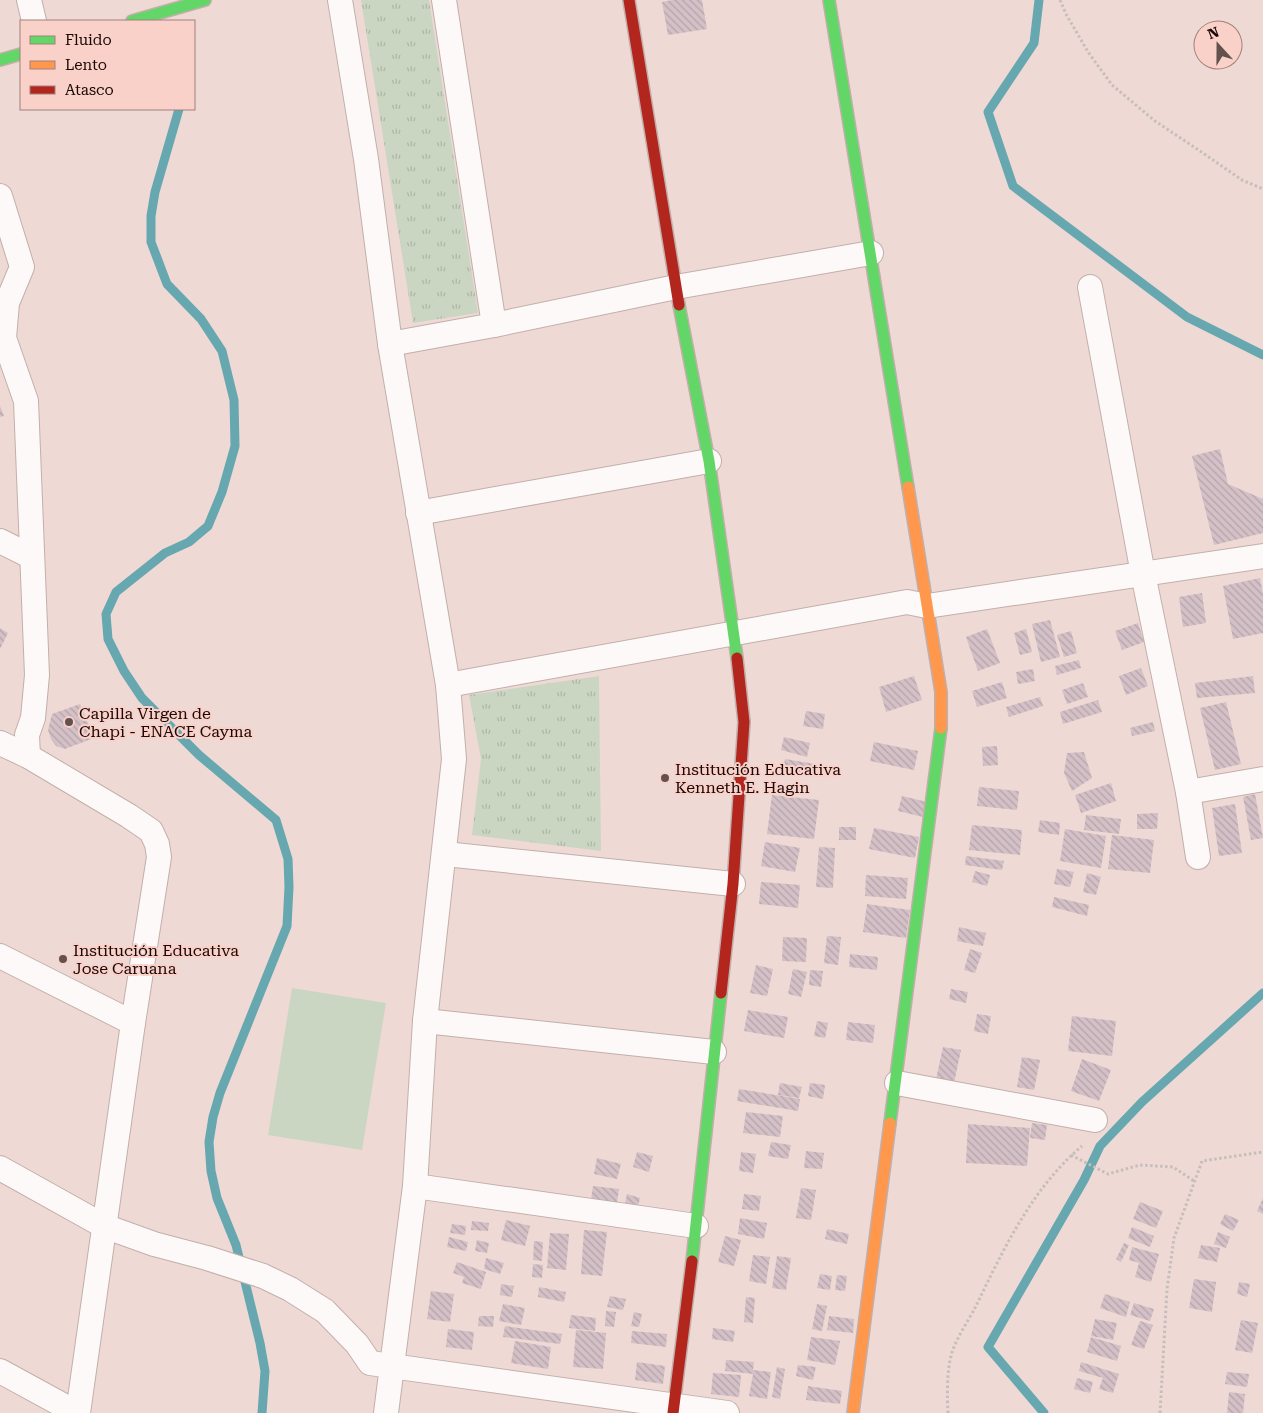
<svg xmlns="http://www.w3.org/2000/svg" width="1263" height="1413" viewBox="0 0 1263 1413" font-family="'Roboto Serif',serif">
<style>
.park{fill:url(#park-tufts)}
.garden{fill:#cbd6c2}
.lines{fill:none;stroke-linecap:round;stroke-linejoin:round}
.stream{stroke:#66a7b0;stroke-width:9}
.building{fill:url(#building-back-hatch)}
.street-casing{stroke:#c2afab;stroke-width:26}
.fast-casing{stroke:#c2afab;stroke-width:14}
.slow-casing{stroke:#c2afab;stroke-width:14}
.jam-casing{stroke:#c2afab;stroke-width:14}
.path{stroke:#c6bebd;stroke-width:3;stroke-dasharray:2.5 2.5;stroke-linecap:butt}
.street{stroke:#fdf9f9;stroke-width:24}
.fast{stroke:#63d668;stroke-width:11}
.slow{stroke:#ff974d;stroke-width:11}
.jam{stroke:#b3261e;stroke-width:11}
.poi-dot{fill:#63514e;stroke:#fad1c9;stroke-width:2}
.labels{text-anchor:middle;stroke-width:4;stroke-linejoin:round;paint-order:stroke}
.poi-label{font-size:16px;fill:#180806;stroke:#fad1c9;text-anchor:start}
</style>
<defs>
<pattern id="park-tufts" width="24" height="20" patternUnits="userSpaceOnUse" patternTransform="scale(1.25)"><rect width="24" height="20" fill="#cbd6c2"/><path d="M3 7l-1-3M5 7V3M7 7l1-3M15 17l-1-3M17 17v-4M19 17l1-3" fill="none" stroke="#aeb6a5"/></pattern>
<pattern id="building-back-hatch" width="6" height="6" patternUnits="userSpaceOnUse" patternTransform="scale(1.25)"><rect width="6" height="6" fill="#d4c0c7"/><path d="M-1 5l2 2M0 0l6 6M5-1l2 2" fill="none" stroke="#b5a4a9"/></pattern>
</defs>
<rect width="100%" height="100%" fill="#efd9d4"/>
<g class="park">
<path d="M361,0H429L478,313L413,323Z"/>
<path d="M599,676L601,851L472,835L481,759L469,695Z"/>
</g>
<path class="garden" d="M292,988L386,1003L362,1150L268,1135Z"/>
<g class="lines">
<g class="stream">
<path d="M1039,0L1034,43L988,112L1013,186L1187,317L1263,355"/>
<path d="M179,109L155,192L151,216V242L167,284L201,319L222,351L234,400L235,446L222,492L208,526L189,542L165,553L116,592L106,614L108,639L124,671L142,698L199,755L276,820L288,859L289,887L287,926L220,1093L213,1117L209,1142L211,1171L217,1198L236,1245L260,1343L265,1371L262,1413"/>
<path d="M1044,1413L988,1347L1084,1180L1100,1146L1142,1102L1263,993"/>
</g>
</g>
<g class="building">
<path d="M672,0H702L707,29L668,35L662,2Z"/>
<path d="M0,406L4,416L0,417Z"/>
<path d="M1220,449L1228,484L1263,499V533L1214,545L1192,456Z"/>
<path d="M1260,578L1263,594V633L1233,639L1223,586Z"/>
<path d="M1202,593L1206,623L1183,627L1179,597Z"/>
<path d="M1050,620L1060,657L1041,662L1032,624Z"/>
<path d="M1138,623L1144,642L1122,650L1115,631Z"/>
<path d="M0,628L8,633L0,649Z"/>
<path d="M987,629L1000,663L978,671L966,637Z"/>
<path d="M1026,629L1032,652L1020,655L1014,633Z"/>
<path d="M1071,631L1077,653L1064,657L1057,635Z"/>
<path d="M1079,660L1081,668L1057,675L1055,666Z"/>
<path d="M1141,668L1148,686L1126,695L1119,676Z"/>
<path d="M1033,669L1035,681L1018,684L1016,672Z"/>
<path d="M914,676L922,700L886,712L879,687Z"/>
<path d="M1253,676L1255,693L1197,698L1195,683Z"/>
<path d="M1002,682L1007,698L977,707L972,691Z"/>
<path d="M1083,683L1088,697L1067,704L1062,690Z"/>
<path d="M1040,697L1043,706L1009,717L1006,707Z"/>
<path d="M1098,700L1102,712L1063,724L1060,712Z"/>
<path d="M1226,702L1241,764L1215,770L1200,708Z"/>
<path d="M80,704L94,738L65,749L56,746L51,739L48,730L52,714Z"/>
<path d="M806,711L825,714L823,729L803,726Z"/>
<path d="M1153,722L1155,731L1132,736L1130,728Z"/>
<path d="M784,737L810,743L807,757L781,750Z"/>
<path d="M874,742L918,751L914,770L870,761Z"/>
<path d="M997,746L998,765L983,766L982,747Z"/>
<path d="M1084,752L1092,778L1072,791L1064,773L1067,753Z"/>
<path d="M785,759L815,764L813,775L783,769Z"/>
<path d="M1111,783L1116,801L1081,813L1075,795Z"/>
<path d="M979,787L1019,791L1017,810L977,806Z"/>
<path d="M1255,794L1263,838L1251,840L1243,797Z"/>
<path d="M772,795L819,800L814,839L767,834Z"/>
<path d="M902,796L927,802L923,817L898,811Z"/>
<path d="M1235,804L1242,853L1219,856L1212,808Z"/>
<path d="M1158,813L1157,829H1137V814Z"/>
<path d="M1086,815L1121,819L1119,834L1084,830Z"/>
<path d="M1040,820L1060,823L1059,835L1038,832Z"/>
<path d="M972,825L1022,830L1020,855L969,850Z"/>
<rect x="839" y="827" width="17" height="13"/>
<path d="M874,828L919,837L915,858L869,849Z"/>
<path d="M1065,829L1106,836L1101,868L1060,861Z"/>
<path d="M1112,835L1154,840L1150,873L1108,869Z"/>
<path d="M765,842L800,848L795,872L761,866Z"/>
<path d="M819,847L835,848L833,888L816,887Z"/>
<path d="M966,856L1004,861L1002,870L965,865Z"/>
<path d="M1057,869L1074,872L1070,887L1054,884Z"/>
<path d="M975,871L990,875L987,886L972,882Z"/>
<path d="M1087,873L1101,877L1096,895L1083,892Z"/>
<path d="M866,875L908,878L906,899L865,896Z"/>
<path d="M761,882L800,885L798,908L759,904Z"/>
<path d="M1054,897L1089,905L1087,916L1052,907Z"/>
<path d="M867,904L910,910L906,938L863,932Z"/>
<path d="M959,927L986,933L983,946L957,941Z"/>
<path d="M827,936L841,937L838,965L824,963Z"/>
<path d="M783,937L807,938L806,962L782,961Z"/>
<path d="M970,949L982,953L975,973L964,970Z"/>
<path d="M850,954L878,957L877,970L849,967Z"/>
<path d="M756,965L773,969L767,996L750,993Z"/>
<path d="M793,969L807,972L801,997L788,994Z"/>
<path d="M810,970L823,971L821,987L809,985Z"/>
<path d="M951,989L968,992L966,1003L949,999Z"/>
<path d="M748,1010L788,1017L784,1038L744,1031Z"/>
<path d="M977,1014L991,1016L988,1034L974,1031Z"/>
<path d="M1072,1016L1116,1021L1112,1056L1068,1051Z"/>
<path d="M817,1021L828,1023L825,1038L814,1036Z"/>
<path d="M848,1022L875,1025L873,1043L846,1040Z"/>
<path d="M943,1047L961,1050L954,1083L936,1079Z"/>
<path d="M1022,1057L1040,1060L1034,1090L1017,1087Z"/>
<path d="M1082,1059L1111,1070L1099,1101L1071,1091Z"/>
<path d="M780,1083L802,1087L799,1098L778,1095Z"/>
<path d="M810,1083L825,1085L823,1099L808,1096Z"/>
<path d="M739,1089L800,1099L798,1111L737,1101Z"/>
<path d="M746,1112L783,1116L780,1137L743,1133Z"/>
<path d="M1032,1123L1047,1125L1045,1140L1030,1138Z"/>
<path d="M968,1124L1030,1128L1027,1166L966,1163Z"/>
<path d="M771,1142L791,1145L788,1159L768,1156Z"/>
<path d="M806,1151L824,1153L822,1169L804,1168Z"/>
<path d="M637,1152L653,1156L649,1172L633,1167Z"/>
<path d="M741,1152L756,1154L753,1173L739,1171Z"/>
<path d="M597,1158L621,1164L617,1179L594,1174Z"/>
<path d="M593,1186L619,1189L617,1203L591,1200Z"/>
<path d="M801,1188L816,1190L811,1220L796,1218Z"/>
<path d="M627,1194L640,1198L638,1207L625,1204Z"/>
<path d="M744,1194L761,1196L759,1211L742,1209Z"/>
<path d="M1263,1198V1214L1257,1211Z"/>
<path d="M1140,1202L1163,1211L1156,1228L1133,1219Z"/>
<path d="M1225,1214L1239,1220L1233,1231L1220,1224Z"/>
<path d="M740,1218L767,1223L764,1239L738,1234Z"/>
<path d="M506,1220L530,1226L525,1246L501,1240Z"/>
<path d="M472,1221L489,1223L488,1231L471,1230Z"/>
<path d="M452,1224L466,1226L465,1235L450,1233Z"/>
<path d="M1132,1227L1154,1236L1150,1247L1128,1238Z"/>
<path d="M827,1229L849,1234L847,1244L825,1239Z"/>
<path d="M584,1230L607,1232L602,1276L581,1274Z"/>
<path d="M1218,1232L1230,1237L1226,1248L1214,1244Z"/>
<path d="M550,1233L569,1234L566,1270L547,1268Z"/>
<path d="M725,1236L741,1240L734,1266L718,1262Z"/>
<path d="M449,1237L468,1242L466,1251L447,1247Z"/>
<path d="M477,1240L489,1243L487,1253L475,1251Z"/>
<path d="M534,1241L543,1242L542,1261L533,1260Z"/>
<path d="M1124,1243L1129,1245L1121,1262L1116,1259Z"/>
<path d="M1201,1245L1220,1248L1217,1262L1198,1258Z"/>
<path d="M1132,1247L1159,1254L1151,1282L1135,1277L1139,1263L1129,1260Z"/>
<path d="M753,1255L770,1257L766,1284L749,1281Z"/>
<path d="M777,1256L791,1258L786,1290L772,1288Z"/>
<path d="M486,1258L504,1263L500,1274L484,1269Z"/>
<path d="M457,1262L486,1272L481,1289L462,1283L464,1277L453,1273Z"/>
<path d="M533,1264L543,1265L542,1278L532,1277Z"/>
<path d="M820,1274L832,1276L830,1290L817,1288Z"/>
<path d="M837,1275L847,1276L845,1291L835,1290Z"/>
<path d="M1194,1279L1216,1282L1212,1312L1189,1308Z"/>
<path d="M1239,1282L1250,1284L1247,1297L1237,1294Z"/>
<path d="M501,1284L514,1286L512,1297L500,1295Z"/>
<path d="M539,1287L566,1292L564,1302L538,1297Z"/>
<path d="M431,1291L454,1294L450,1322L427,1319Z"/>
<path d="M1105,1294L1130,1302L1126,1317L1100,1308Z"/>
<path d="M610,1296L626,1299L623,1310L607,1307Z"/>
<path d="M746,1297L755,1298L753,1323L744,1322Z"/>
<path d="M1134,1303L1154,1309L1150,1321L1130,1315Z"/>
<path d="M503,1304L525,1308L521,1325L499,1321Z"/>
<path d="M817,1304L827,1306L822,1331L812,1329Z"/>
<path d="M606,1311L616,1312L614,1327L605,1326Z"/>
<path d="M634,1312L642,1314L639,1327L631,1326Z"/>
<path d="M571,1315L596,1318L595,1331L569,1328Z"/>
<path d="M479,1316H494L493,1327L478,1326Z"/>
<path d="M829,1316L854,1319L853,1333L827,1330Z"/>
<path d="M1095,1319L1117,1323L1113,1340L1091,1336Z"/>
<path d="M1241,1320L1258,1323L1252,1353L1235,1350Z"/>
<path d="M1140,1321L1153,1325L1144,1349L1131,1345Z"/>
<path d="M505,1326L562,1334L560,1344L503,1337Z"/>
<path d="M713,1328L735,1331L733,1342L712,1339Z"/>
<path d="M448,1329L474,1332L472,1350L446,1347Z"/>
<path d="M576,1330L606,1333L603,1369L573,1367Z"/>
<path d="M632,1331L667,1334L666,1347L631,1343Z"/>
<path d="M811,1337L840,1341L835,1365L807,1360Z"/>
<path d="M1091,1337L1121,1346L1117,1361L1087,1352Z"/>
<path d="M515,1341L551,1347L548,1369L511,1363Z"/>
<path d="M726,1360L754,1362L753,1370L771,1372L767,1399L749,1396L753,1374L725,1371Z"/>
<path d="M637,1362L665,1366L663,1384L635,1380Z"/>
<path d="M1081,1362L1119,1374L1113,1393L1099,1389L1103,1378L1079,1371Z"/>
<path d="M798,1365L816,1367L813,1380L796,1376Z"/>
<path d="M777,1367L785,1369L780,1399L772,1397Z"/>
<path d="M1227,1372L1249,1374L1247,1387L1225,1384Z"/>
<path d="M713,1373L741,1375L739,1397L711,1394Z"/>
<path d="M1077,1378L1093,1382L1090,1393L1074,1389Z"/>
<path d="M808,1386L842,1391L840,1404L806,1400Z"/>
<path d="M1229,1392L1245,1394L1243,1413H1227Z"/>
</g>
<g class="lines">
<g class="street-casing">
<g id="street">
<path d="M29,0L34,21"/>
<path d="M340,0L366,159L390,344L448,685L454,759L425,1021L415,1186L386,1413"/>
<path d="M444,0L494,325"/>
<path d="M0,196L22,267L7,303L4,338L26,401L37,675L33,718L27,735L28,756"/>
<path d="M1090,287L1143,574L1188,792L1198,857"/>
<path d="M390,344L494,325L676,287L871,253"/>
<path d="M418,513L709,461"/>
<path d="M0,541L32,557"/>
<path d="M448,685L907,602L927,606L1263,556"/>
<path d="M0,743L28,756L129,816L151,831L157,844L159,857L133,1023L78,1413"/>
<path d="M1188,792L1263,779"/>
<path d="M445,854L733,884"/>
<path d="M0,956L133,1023"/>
<path d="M425,1021L714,1052"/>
<path d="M897,1083L1095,1120"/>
<path d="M0,1168L104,1226L154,1244L207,1258L263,1276L290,1289L325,1311L357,1344L370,1363L727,1413"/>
<path d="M415,1186L696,1226"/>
<path d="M0,1371L77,1413"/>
</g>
</g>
<g class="fast-casing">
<g id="fast">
<path d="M829,0L908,487"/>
<path d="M132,21L205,0"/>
<path d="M0,60L21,54"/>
<path d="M679,305L709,461L737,658"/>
<path d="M890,1123L941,728"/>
<path d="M692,1261L721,993"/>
</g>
</g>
<g class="slow-casing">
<g id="slow">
<path d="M908,487L941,692V728"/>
<path d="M853,1413L890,1123"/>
</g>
</g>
<g class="jam-casing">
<g id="jam">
<path d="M629,0L679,305"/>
<path d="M721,993L733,884L744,722L737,658"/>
<path d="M673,1413L692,1261"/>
</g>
</g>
<g class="path">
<path d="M1060,0L1066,14L1088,52L1112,85L1155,121L1200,151L1242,180L1263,189"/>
<path d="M1071,1155L1108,1174L1140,1165L1173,1167L1194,1181"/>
<path d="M948,1413C947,1398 947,1370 951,1356C954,1342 968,1321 975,1308C1003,1250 1032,1188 1082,1146"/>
<path d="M1160,1413L1167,1289L1174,1238L1202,1161L1263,1152"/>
</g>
<use href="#street" class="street"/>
<use href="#fast" class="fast"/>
<use href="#slow" class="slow"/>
<use href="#jam" class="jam"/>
</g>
<g class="poi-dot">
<circle cx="69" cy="722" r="5"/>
<circle cx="665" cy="778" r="5"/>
<circle cx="63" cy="959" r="5"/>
</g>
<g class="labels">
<g class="poi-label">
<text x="79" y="719">Capilla Virgen de<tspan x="79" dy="18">Chapi - ENACE Cayma</tspan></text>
<text x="675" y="775">Institución Educativa<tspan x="675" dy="18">Kenneth E. Hagin</tspan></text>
<text x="73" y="956">Institución Educativa<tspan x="73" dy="18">Jose Caruana</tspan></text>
</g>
</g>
<rect x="20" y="20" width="175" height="90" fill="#fad1c9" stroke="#a0817b"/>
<rect x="30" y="36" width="25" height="8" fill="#63d668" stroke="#a0817b"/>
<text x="65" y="45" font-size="15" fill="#180806">Fluido</text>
<rect x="30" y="61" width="25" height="8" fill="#ff974d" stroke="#a0817b"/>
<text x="65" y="70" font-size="15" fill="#180806">Lento</text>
<rect x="30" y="86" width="25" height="8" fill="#b3261e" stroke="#a0817b"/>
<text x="65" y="95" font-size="15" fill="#180806">Atasco</text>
<g transform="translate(1218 45) rotate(339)"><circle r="24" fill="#fad1c9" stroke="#a0817b"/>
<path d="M0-4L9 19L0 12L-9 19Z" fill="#63514e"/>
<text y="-8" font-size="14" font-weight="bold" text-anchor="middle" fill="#180806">N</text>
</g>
</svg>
